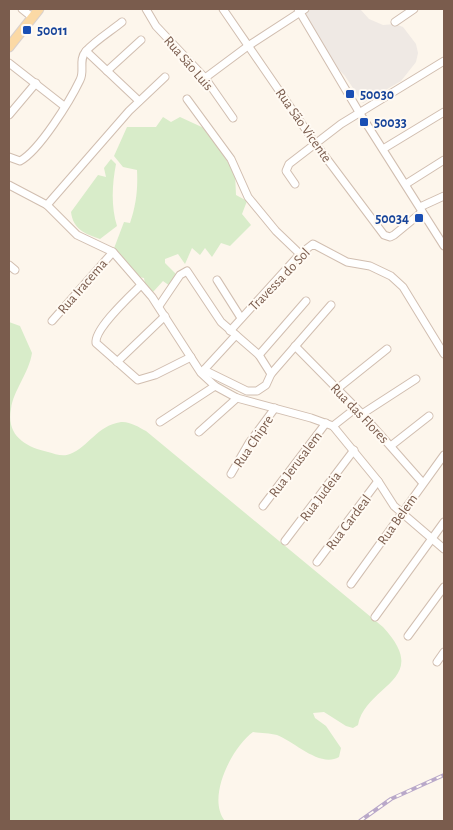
<svg xmlns="http://www.w3.org/2000/svg" width="453" height="830" viewBox="0 0 453 830" font-family="'Alegreya Sans',sans-serif">
<style>
.industrial{fill:#efe9e4}
.green{fill:#d8ecc9}
.lines{fill:none;stroke-linecap:round;stroke-linejoin:round}
.minor-casing{stroke:#d1beb0;stroke-width:9}
.major-casing{stroke:#dad1cd;stroke-width:11}
.minor{stroke:#fff;stroke-width:7}
.major{stroke:#fbd9a5;stroke-width:9}
.rail-casing{stroke:#b9a8c9;stroke-width:4}
.rail{stroke:#fffaf3;stroke-width:2;stroke-dasharray:5.5;stroke-linecap:butt}
.transit-dot{fill:#1a4fb4;stroke:#fffaf3;stroke-width:2}
.labels{text-anchor:middle;stroke-width:4;stroke-linejoin:round;paint-order:stroke}
.transit-label{font-size:14px;font-weight:bold;fill:#164399;stroke:#fffaf3;text-anchor:start}
.street-label{font-size:14px;fill:#7a5c4d;stroke:#fffaf3}
</style>
<rect width="100%" height="100%" fill="#fdf6ec"/>
<path class="industrial" d="M312,9H360L369,19L383,25L395,24L403,27L416,44L418,53L416,62L401,81L363,103L345,76L330,60L303,14Z"/>
<g class="green">
<path d="M163,117L171,122L180,117L206,129L235,173L236,195L247,201L242,214L251,225L230,246L221,243L212,257L205,248L200,255L192,248L185,264L178,254L165,259V263L179,277L170,286L163,281L153,292L145,284L144,278L139,277L113,251L124,222L130,223C136,205 138,190 137,170L123,167L114,156L127,127H156Z"/>
<path d="M111,159L116,164C112,184 111,207 117,226L100,239C85,234 73,229 71,212L98,175L106,177L104,168Z"/>
<path d="M9,322L20,326L32,353C29,373 13,391 11,409C6,436 26,447 48,452C55,454 63,457 70,454C89,447 96,426 121,422C129,421 139,427 146,431L383,627C433,681 366,684 358,725L353,728L346,726L324,712L313,713L315,718L326,726L341,748L339,757C320,768 295,742 277,735C270,733 260,733 253,732C232,747 206,798 225,821H9Z"/>
</g>
<g class="lines">
<g class="minor-casing">
<g id="minor">
<path d="M22,9L32,17"/>
<path d="M146,9L156,26L205,78L233,118"/>
<path d="M223,9L315,143L384,235L390,237L394,235L422,212"/>
<path d="M298,9L359,112L444,246"/>
<path d="M395,22L414,9"/>
<path d="M86,51L139,101"/>
<path d="M9,63L64,106"/>
<path d="M107,71L141,40"/>
<path d="M205,78L248,46L305,9"/>
<path d="M187,99L231,159L248,197L276,231L300,254"/>
<path d="M9,115L36,83"/>
<path d="M383,149L444,112"/>
<path d="M9,157L20,161C39,151 70,101 80,80C85,71 78,60 86,51C96,40 111,31 122,22"/>
<path d="M295,184L286,171L289,164L341,124L444,61"/>
<path d="M406,184L444,160"/>
<path d="M9,185L47,205L77,235L113,252L152,297L201,373L215,386L237,398L311,418L333,426L378,481L394,506L444,549"/>
<path d="M47,205L129,111L165,77"/>
<path d="M420,207L444,196"/>
<path d="M9,265L15,270"/>
<path d="M217,280L241,318"/>
<path d="M141,285C130,296 94,329 96,343L138,380L155,375L191,357"/>
<path d="M159,306L180,275L187,271L221,322L259,355L271,374"/>
<path d="M52,321L113,252"/>
<path d="M230,331L300,254L313,244L347,262L370,266L391,276L403,287L444,354"/>
<path d="M295,346L362,414L422,482"/>
<path d="M259,355L306,301"/>
<path d="M117,362L165,316"/>
<path d="M204,370L247,391H257L266,385L271,374L331,305"/>
<path d="M202,372L236,335"/>
<path d="M337,389L387,349"/>
<path d="M362,414L416,379"/>
<path d="M160,422L215,386"/>
<path d="M333,426L356,408"/>
<path d="M199,432L237,398"/>
<path d="M392,445L429,416"/>
<path d="M231,474L249,443L275,408"/>
<path d="M263,506L326,423"/>
<path d="M285,541L354,450"/>
<path d="M317,562L378,481"/>
<path d="M351,584L444,455"/>
<path d="M375,617L444,522"/>
<path d="M408,636L444,587"/>
<path d="M437,662L444,652"/>
</g>
</g>
<g class="major-casing">
<path id="major" d="M9,47L39,9"/>
</g>
<use href="#minor" class="minor"/>
<use href="#major" class="major"/>
<g class="rail-casing">
<path id="rail" d="M360,821L391,799L444,775"/>
</g>
<use href="#rail" class="rail"/>
</g>
<g class="transit-dot">
<rect x="22" y="25" width="10" height="10" rx="2.5"/>
<rect x="345" y="89" width="10" height="10" rx="2.5"/>
<rect x="359" y="117" width="10" height="10" rx="2.5"/>
<rect x="414" y="213" width="10" height="10" rx="2.5"/>
</g>
<g class="labels">
<g class="transit-label">
<text x="37" y="35">50011</text>
<text x="360" y="99">50030</text>
<text x="374" y="127">50033</text>
<text x="409" y="223" text-anchor="end">50034</text>
</g>
<g class="street-label">
<text transform="translate(189 63) rotate(49)" y="5">Rua São Luis</text>
<text transform="translate(304 125) rotate(55)" y="5">Rua São Vicente</text>
<text transform="translate(279 279) rotate(-46)" y="5">Travessa do Sol</text>
<text transform="translate(82 286) rotate(-49)" y="5">Rua Iracema</text>
<text transform="translate(360 413) rotate(46)" y="5">Rua das Flores</text>
<text transform="translate(253 441) rotate(-56)" y="5">Rua Chipre</text>
<text transform="translate(295 464) rotate(-53)" y="5">Rua Jerusalem</text>
<text transform="translate(320 496) rotate(-53)" y="5">Rua Judeia</text>
<text transform="translate(397 519) rotate(-55)" y="5">Rua Belem</text>
<text transform="translate(348 522) rotate(-53)" y="5">Rua Cardeal</text>
</g>
</g>
<rect width="453" height="830" fill="none" stroke="#7a5c4d" stroke-width="20"/>
</svg>
